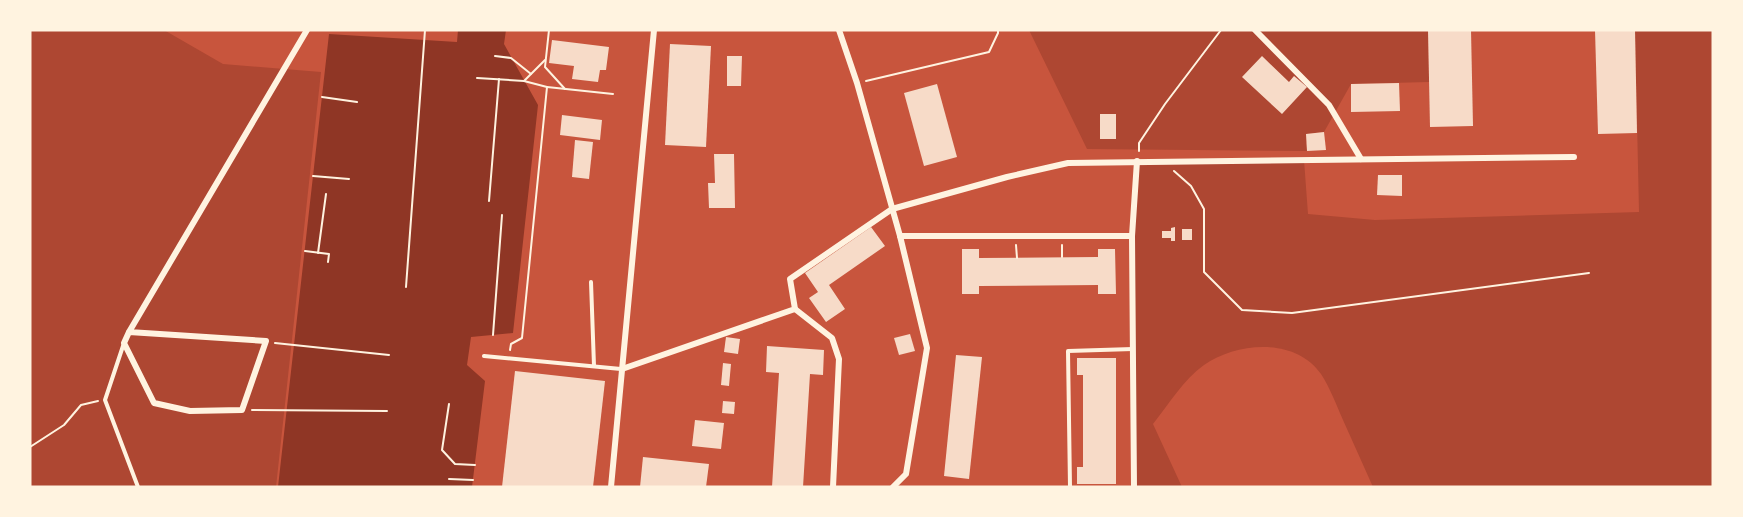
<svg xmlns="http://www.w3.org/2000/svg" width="1743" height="517" viewBox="0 0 1743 517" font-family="'Source Sans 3',sans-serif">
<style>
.green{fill:#ae4732}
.water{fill:#8f3625}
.building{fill:#f7dbc8}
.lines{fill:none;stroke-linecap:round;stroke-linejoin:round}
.path{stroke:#fff3e0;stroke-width:2}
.service{stroke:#fff3e0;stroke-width:4}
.minor{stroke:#fff3e0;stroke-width:6}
</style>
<rect width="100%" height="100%" fill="#c8553d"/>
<g class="green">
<path d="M30,30H164L223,64L321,72L276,487H30Z"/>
<path d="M1029,30H1428L1429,82L1351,84L1324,132L1306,134L1307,151L1087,149Z"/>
<path d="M1635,30H1713V487H1373C1363,465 1353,442 1343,420C1336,404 1330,388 1321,374C1295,337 1237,342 1204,365C1183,380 1169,404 1153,424L1182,487H1134L1132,236L1137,161L1304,160L1308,214L1375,220L1639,212Z"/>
</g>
<path class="water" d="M458,30H506L504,44L538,105L513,333L471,337L467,365L485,381L472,487H278L329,34L457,42Z"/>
<g class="building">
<path d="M1428,30H1471L1473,126L1430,127Z"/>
<path d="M1595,30H1635L1637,133L1598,134Z"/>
<path d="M552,40L609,47L606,70H600L598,82L572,79L574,66L549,63Z"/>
<path d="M670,44L711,46L706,147L665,145Z"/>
<path d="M727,56H742L741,86H727Z"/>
<path d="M1262,56L1289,82L1294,76L1307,87L1282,114L1242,77Z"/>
<path d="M1399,83L1400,111L1351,112V84Z"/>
<path d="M937,84L957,157L924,166L904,93Z"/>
<rect x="1100" y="114" width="16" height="25"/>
<path d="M562,115L602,120L600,140L560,135Z"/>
<path d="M1324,132L1326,150L1307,151L1306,134Z"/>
<path d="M575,140L593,142L589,179L572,177Z"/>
<path d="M714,154H734L735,208H709L708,183H715Z"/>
<path d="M1378,175H1402V196L1377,195Z"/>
<path d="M871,227L885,246L829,285L845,309L826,322L809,298L818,292L805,273Z"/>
<path d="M1175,227V241H1171V238H1162V231H1171V228Z"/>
<rect x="1182" y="229" width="10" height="11"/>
<path d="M962,249H979V258L1098,257V249H1115L1116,294H1098V285L979,286V294H962Z"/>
<path d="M910,334L915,351L899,355L894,338Z"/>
<path d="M726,337L740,339L738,354L724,352Z"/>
<path d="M767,346L824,350L823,375L810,374L803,487H772L779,373L766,372Z"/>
<path d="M956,355L982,357L969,479L944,476Z"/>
<path d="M1077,358H1116V484H1077V467H1083V375H1077Z"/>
<path d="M723,363L731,364L729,386L721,385Z"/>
<path d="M515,371L605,381L593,487H502Z"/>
<path d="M723,401L735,402L734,414L722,413Z"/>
<path d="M695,420L724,423L721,449L692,446Z"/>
<path d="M643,457L709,464L706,487H640Z"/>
</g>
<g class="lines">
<g class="path">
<path d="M549,30L545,67L565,89"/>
<path d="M495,56L511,58L531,74"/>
<path d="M477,78L524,81L547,87L522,338L511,344L510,350"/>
<path d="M524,81L545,60"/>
<path d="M866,81L989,52L998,33V30"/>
<path d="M547,87L613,94"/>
<path d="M322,97L357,102"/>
<path d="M1139,151V143L1165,104L1221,30"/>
<path d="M1174,171L1191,186L1204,209V272L1242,310L1292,313L1589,273"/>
<path d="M313,176L349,179"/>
<path d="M489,201L499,79"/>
<path d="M1016,245L1017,258"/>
<path d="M1062,245V257"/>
<path d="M305,251L329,254L328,262"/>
<path d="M318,253L326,194"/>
<path d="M406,287L425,30"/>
<path d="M493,335L502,215"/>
<path d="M275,343L389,355"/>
<path d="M449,404L442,450L455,464L475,465"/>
<path d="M252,410L387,411"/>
<path d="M30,447L64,425L81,405L98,401"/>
<path d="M449,479L473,480"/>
</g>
<g class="service">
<path d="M591,282L594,366"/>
<path d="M124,343L105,400L138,487"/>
<path d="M484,356L621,369"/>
<path d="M1070,487L1068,351L1133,349"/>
</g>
<g class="minor">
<path d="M839,30L857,83L900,236L927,348L906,474L893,487"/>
<path d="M1255,30L1329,105L1361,159"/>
<path d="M900,236H1132"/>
<path d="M795,309L832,338L839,359L833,487"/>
<path d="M129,332L266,341L242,410L190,411L154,403L124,343L129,332L307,30"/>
<path d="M622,369L795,309L790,279L892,209L1007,177L1068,163L1574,157"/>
<path d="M611,487L654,30"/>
<path d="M1134,487L1132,236L1137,161"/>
</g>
</g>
<rect width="1743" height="517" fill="none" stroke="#fff3e0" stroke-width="63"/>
</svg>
